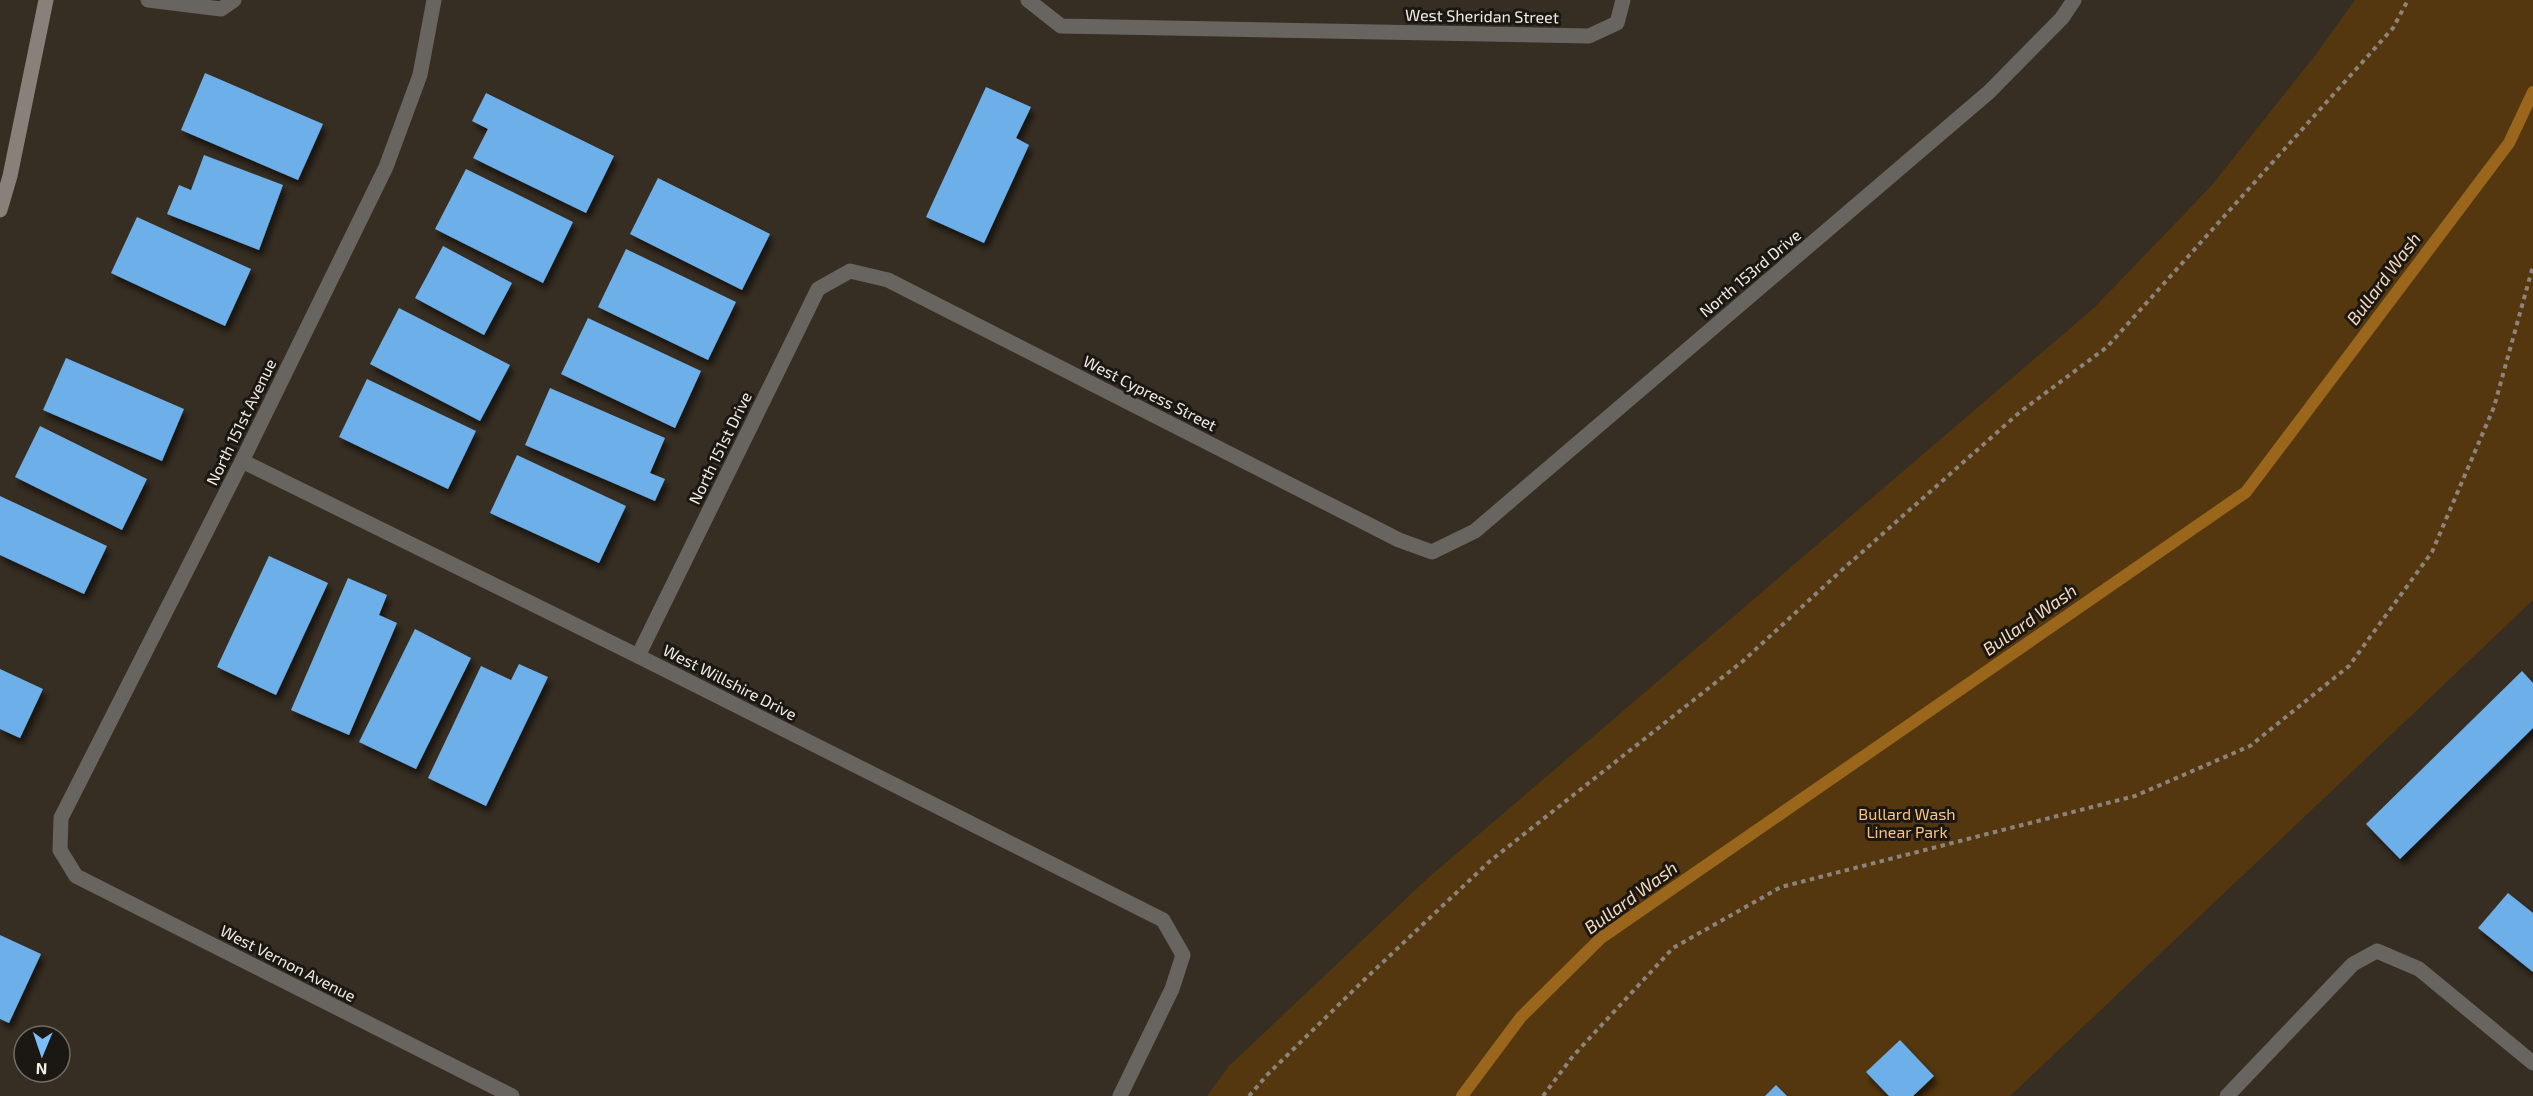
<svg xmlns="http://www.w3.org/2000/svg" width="2533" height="1096" viewBox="0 0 2533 1096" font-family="'Exo 2',sans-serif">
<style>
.green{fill:#54370e}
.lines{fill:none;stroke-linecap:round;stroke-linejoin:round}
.stream{stroke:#99661c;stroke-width:12}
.building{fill:#6dafe8;filter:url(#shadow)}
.path{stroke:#8c847b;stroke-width:4;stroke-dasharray:4.5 4.5;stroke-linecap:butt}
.lane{stroke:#68645f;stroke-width:15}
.street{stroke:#68645f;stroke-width:15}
.secondary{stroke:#888179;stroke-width:15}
.labels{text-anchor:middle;stroke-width:6;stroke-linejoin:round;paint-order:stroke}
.street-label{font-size:16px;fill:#f3ede6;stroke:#1b1712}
.park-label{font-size:16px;fill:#fdc37d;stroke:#1b1712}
.water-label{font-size:18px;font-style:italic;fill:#f8dbba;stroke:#1b1712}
</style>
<defs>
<filter id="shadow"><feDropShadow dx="3.5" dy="6" stdDeviation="3" flood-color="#0009"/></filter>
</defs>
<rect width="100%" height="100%" fill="#372e23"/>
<path class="green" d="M2355,0H2533V600L2492,639L2010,1096H1207L1229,1066L1428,878L2095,307L2212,185L2317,53Z"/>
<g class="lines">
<path class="stream" d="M1462,1096L1521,1017L1601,938L2246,492L2509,143L2533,92"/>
</g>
<g class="building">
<path d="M205,73L323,124L298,180L181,130Z"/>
<path d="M986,87L1031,107L1016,138L1029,145L984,243L926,217Z"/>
<path d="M486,93L614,156L586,213L473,158L488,129L472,121Z"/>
<path d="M204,155L283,185L259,250L167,214L179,185L191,190Z"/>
<path d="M466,169L573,222L543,283L435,229Z"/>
<path d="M658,178L770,234L742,290L630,234Z"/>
<path d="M137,217L251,269L225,326L111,273Z"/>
<path d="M443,246L512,283L484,335L415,298Z"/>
<path d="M626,249L736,302L708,360L598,307Z"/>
<path d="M399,308L510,365L480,421L370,364Z"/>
<path d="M588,318L701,371L675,428L561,374Z"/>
<path d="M66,358L184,409L162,461L43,410Z"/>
<path d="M367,379L476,431L448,489L339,437Z"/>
<path d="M550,388L665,438L650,473L665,479L655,501L525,445Z"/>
<path d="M40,426L147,479L122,530L15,477Z"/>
<path d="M517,455L626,506L599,563L490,513Z"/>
<path d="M0,496L107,546L84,594L0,555Z"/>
<path d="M269,556L328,583L276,695L217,667Z"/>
<path d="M348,578L387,595L379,615L397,623L349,735L291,710Z"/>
<path d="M415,629L471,658L416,769L359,742Z"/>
<path d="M519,664L548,677L486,806L428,778L481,666L511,680Z"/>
<path d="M0,669L43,689L20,738L0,729Z"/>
<path d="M2522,671L2533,683V728L2400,859L2366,824Z"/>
<path d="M2508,893L2533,913V972L2478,928Z"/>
<path d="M0,935L41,954L9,1023L0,1019Z"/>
<path d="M1900,1040L1934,1076L1913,1096H1889L1866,1072Z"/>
<path d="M1776,1085L1787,1096H1765Z"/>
</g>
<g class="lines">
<g class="path">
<path d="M1249,1096L1268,1074L1364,980L1490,861L1743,661L1843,569L2020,412L2107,347L2393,28L2408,0"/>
<path d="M1543,1096L1573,1056L1673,948L1781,887L2135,796L2250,746L2349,666L2432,552L2494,407L2533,266"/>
</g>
<path class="lane" d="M2227,1096L2353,964L2377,951L2419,969L2533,1063"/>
<g class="street">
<path d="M148,0L221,9L234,0"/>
<path d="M434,0L420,75L386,167L242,461L61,818L60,850L76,876L512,1096"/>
<path d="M1028,0L1061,26L1589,36L1617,23L1623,0"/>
<path d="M242,461L638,656L1163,920L1183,955L1172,989L1120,1096"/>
<path d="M638,656L818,289L850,271L888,280L1399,540L1432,552L1475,531L1989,92L2062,18L2074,0"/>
</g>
<path class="secondary" d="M0,210L10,176L46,0"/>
</g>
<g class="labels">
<g class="street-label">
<text transform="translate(1482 16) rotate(1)" y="6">West Sheridan Street</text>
<text transform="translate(1750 273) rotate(-40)" y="6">North 153rd Drive</text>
<text transform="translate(1150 393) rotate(27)" y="6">West Cypress Street</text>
<text transform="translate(241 422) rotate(-64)" y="6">North 151st Avenue</text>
<text transform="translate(720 448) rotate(-64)" y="6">North 151st Drive</text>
<text transform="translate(730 682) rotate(27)" y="6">West Willshire Drive</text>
<text transform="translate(288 963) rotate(27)" y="6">West Vernon Avenue</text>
</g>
<g class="park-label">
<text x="1907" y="820">Bullard Wash<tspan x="1907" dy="18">Linear Park</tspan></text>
</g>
<g class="water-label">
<text transform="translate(2384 279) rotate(-53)" y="6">Bullard Wash</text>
<text transform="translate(2030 620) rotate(-35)" y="6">Bullard Wash</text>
<text transform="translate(1631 898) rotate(-36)" y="6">Bullard Wash</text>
</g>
</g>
<g transform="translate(42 1054) rotate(182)"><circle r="28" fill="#1b1712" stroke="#716d67" stroke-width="1.5"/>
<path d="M0-4.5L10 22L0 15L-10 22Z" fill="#7bbef9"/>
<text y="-9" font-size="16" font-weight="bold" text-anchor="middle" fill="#f3ede6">N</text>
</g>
</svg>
